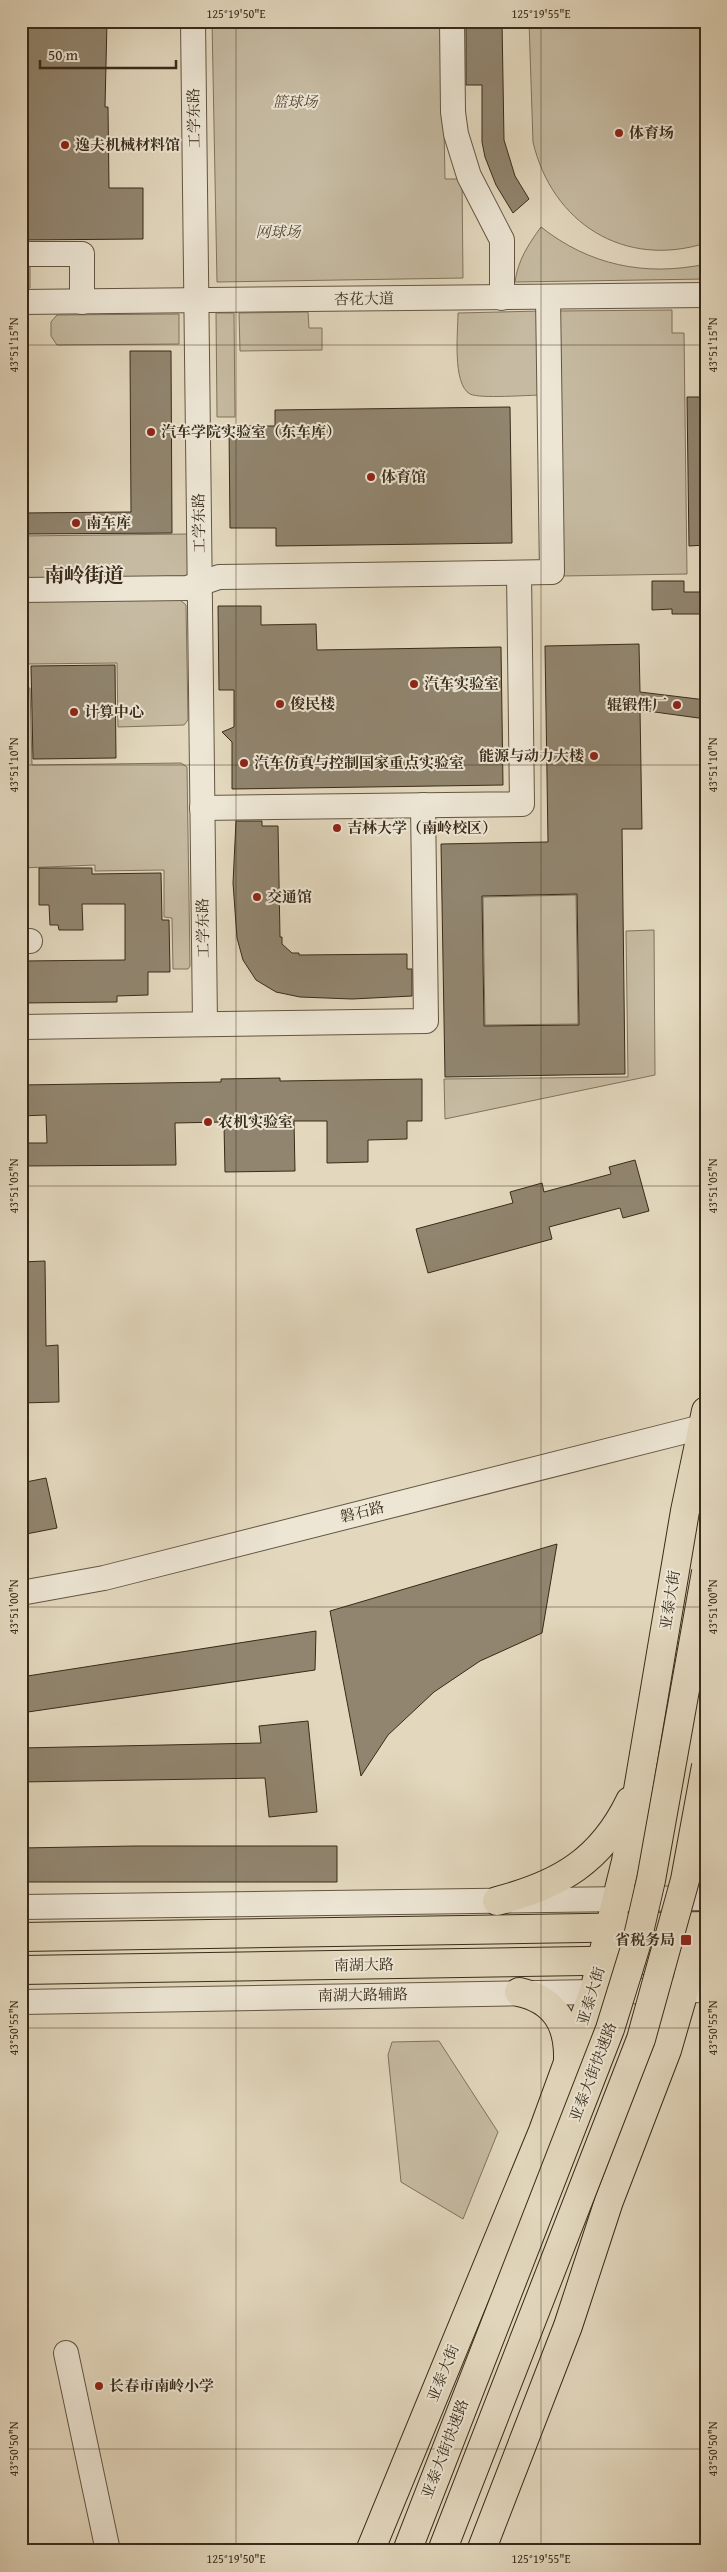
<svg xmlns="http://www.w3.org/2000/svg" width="727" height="2572" viewBox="0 0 727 2572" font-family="'Gentium Book Plus','Noto Serif SC',serif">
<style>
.green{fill:#c6bba2;stroke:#80735e}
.building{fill:#91856f;stroke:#392b19;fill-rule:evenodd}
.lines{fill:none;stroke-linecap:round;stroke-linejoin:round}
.minor-casing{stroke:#645642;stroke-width:26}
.major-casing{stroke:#392b19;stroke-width:30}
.path{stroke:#392b19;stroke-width:3;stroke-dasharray:1 2.5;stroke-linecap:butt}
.minor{stroke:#ede6d5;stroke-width:24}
.major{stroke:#e3d8be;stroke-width:28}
.highway-bridge-casing{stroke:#392b19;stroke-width:30;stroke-linecap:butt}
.highway-bridge{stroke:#e3d8be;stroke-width:28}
.ticks{fill:none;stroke:#392b19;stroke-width:1;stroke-opacity:0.45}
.poi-dot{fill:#8f2418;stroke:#ede6d5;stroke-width:2}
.labels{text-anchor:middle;stroke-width:4;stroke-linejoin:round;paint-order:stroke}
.park-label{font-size:15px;font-style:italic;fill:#554834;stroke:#ede6d5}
.street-label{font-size:15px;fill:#392b19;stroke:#ede6d5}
.poi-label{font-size:15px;font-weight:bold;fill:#392b19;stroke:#ede6d5;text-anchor:start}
.district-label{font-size:20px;font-weight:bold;fill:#392b19;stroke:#ede6d5}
.neatline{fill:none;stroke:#392b19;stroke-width:2}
.ticks-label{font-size:12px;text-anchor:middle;fill:#392b19}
</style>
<rect width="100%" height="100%" fill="#e3d8be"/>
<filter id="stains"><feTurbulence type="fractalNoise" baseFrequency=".004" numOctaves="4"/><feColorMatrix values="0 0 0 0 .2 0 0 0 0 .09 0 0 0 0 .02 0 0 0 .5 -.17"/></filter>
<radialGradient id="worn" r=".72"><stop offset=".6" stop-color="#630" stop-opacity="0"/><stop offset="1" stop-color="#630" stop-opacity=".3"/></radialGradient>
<g class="green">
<path d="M212,21H442L445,179H462L463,278L217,282Z"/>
<path d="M529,21H706V243C624,269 552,223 533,142Z"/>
<path d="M541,227C589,265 645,277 706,264V279L515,282C518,260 528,245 541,227Z"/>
<path d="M21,261H30V288L21,289Z"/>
<path d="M672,310V333H684L687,574L562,576L558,311Z"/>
<path d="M542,311L543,395C528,395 480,399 470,394C452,384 458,331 458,313Z"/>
<path d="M308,312L309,328H322V350L240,351L239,313Z"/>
<path d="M216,313H234L235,417H217Z"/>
<path d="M179,314V344L57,345L51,336V322L57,315Z"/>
<path d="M189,534L188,576L21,579V536Z"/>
<path d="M180,600L186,605L188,720L184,725L118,727L117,663L27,664V656L21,652V601Z"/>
<path d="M21,688H30L32,765L181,763L187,767L190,966L188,969H173L172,918L164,917V870L95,871V865L21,868Z"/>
<path d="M576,895L578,1024L485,1025L483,897Z"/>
<path d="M654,930L655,1075L445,1119L444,1079L628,1077L626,931Z"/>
<path d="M439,2041L498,2132L463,2219L401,2182L388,2055L392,2042Z"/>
</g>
<g class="building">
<path d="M21,21H107L105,107H108L109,188H143V239L21,240Z"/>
<path d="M466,21H502L504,140L515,176L529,199L513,213L496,185L485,157L482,142V85H466Z"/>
<path d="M130,351H171L172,533L21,534V513L131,512Z"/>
<path d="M687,397H706V545L689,546Z"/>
<path d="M510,407L512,543L276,546V528H230L229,426H275V410Z"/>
<path d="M652,581H684V592H706V614H672V609L652,610Z"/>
<path d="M218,606H261V625L316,624L317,650L501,647L503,785L232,789V742L222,732L234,727V690H219Z"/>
<path d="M639,644L640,692L706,700V719L640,710L642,829H622L625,1074L445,1077L441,844L548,842L545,646ZM577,894L579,1025L484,1026L482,896Z"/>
<path d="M115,665L116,758L33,759L31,666Z"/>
<path d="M236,821H262V826H278L280,937H282V944L292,953H299V955L407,954V969H412V996L352,999L300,997L276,992L256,980L243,960L237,938L233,883Z"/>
<path d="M39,868H92V874L161,873L162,920H169L170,972H148V995L117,996V1002L21,1003V961L125,960V904H82L83,930H59L58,925H50L49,905H39Z"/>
<path d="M280,1078V1081L422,1079V1121H407V1139L368,1140V1162L327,1163V1121H294L295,1171L225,1172L224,1125H222V1122L175,1123L176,1165L21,1166V1143H47L46,1115L21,1116V1085L221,1082V1079Z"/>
<path d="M635,1160L649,1211L623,1218L620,1208L549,1227L552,1239L428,1273L416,1229L513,1203L510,1192L542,1183L544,1192L611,1174L609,1167Z"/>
<path d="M45,1261L46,1346L58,1345L59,1402L22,1403L21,1262Z"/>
<path d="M46,1478L57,1528L21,1535V1483Z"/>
<path d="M557,1544L542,1633L480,1661L434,1692L388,1735L361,1776L330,1611Z"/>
<path d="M316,1631L315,1670L21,1713V1677Z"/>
<path d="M308,1721L317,1812L269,1817L265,1778L21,1782V1748L261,1743L259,1726Z"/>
<path d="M134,1846H337V1882H21V1848Z"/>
</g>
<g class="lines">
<g class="minor-casing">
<g id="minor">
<path d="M193,21L205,1024"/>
<path d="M452,21L453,112L456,134L469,176L502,240V298"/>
<path d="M21,254H82V302"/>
<path d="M21,302L706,295"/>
<path d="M21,590L187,588L219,577L552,572L548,297"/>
<path d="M202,808L522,804L519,573"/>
<path d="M21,941H30"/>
<path d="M21,1027L426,1021L423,805"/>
<path d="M21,1593L104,1578L702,1427"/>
<path d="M21,1907L706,1898"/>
<path d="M21,2002L706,1990"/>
<path d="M66,2353L108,2551"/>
</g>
</g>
<g class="major-casing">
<g id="major">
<path d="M497,1901C559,1885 601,1861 630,1801"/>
<path d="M21,1937L706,1926"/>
<path d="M21,1970L706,1959"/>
<path d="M519,1992C555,2000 569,2024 568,2060"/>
<path d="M370,2551L543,2131L594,1991L626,1861L685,1511L706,1411"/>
<path d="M481,2551L568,2326L609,2201L667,2050L698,1943"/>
</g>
</g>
<path class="path" d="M21,657L25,660V683H21"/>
<use href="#minor" class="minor"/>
<use href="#major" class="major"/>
<g class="highway-bridge-casing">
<g id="highway-bridge">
<path d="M407,2551L610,2029L636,1945L651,1880L706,1572"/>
<path d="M442,2551L641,2039L685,1880L706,1766"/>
</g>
</g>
<use href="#highway-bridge" class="highway-bridge"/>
</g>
<path class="ticks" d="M236,21V2551M541,21V2551M21,345H706M21,765H706M21,1186H706M21,1607H706M21,2028H706M21,2449H706"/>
<g class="poi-dot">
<circle cx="619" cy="133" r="5"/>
<circle cx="65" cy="145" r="5"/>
<circle cx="151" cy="432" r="5"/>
<circle cx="371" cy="477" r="5"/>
<circle cx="76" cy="523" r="5"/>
<circle cx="414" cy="684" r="5"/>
<circle cx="280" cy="704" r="5"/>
<circle cx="677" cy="705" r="5"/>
<circle cx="74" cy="712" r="5"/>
<circle cx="594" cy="756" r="5"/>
<circle cx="244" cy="763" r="5"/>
<circle cx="337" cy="828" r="5"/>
<circle cx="257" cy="897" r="5"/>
<circle cx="208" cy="1122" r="5"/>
<rect x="680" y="1934" width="12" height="12" rx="2.5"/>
<circle cx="99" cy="2386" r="5"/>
</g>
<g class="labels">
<g class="park-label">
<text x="295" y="107">篮球场</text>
<text x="278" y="237">网球场</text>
</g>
<g class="street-label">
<text transform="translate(194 118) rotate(-91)" y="5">工学东路</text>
<text transform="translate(364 299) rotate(-1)" y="5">杏花大道</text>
<text transform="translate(199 523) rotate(-91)" y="5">工学东路</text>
<text transform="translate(203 928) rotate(-91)" y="5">工学东路</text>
<text transform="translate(362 1512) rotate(-14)" y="5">磐石路</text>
<text transform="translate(670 1600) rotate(-81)" y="5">亚泰大街</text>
<text transform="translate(364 1965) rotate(-1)" y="5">南湖大路</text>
<text transform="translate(363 1995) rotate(-1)" y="5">南湖大路辅路</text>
<text transform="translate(591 1996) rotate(-73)" y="5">亚泰大街</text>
<text transform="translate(593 2072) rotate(-69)" y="5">亚泰大街快速路</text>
<text transform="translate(443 2373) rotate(-68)" y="5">亚泰大街</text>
<text transform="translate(445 2449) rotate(-69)" y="5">亚泰大街快速路</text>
</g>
<g class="poi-label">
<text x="629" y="138">体育场</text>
<text x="75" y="150">逸夫机械材料馆</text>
<text x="161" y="437">汽车学院实验室（东车库）</text>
<text x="381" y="482">体育馆</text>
<text x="86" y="528">南车库</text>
<text x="424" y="689">汽车实验室</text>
<text x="290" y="709">俊民楼</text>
<text x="667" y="710" text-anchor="end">辊锻件厂</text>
<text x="84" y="717">计算中心</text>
<text x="584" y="761" text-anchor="end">能源与动力大楼</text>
<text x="254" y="768">汽车仿真与控制国家重点实验室</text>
<text x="347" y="833">吉林大学（南岭校区）</text>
<text x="267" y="902">交通馆</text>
<text x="218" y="1127">农机实验室</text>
<text x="675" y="1945" text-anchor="end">省税务局</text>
<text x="109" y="2391">长春市南岭小学</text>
</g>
<g class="district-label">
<text x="84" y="582">南岭街道</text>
</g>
</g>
<rect width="727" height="2572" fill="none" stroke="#e3d8be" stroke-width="55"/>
<path d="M40 60v8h136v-8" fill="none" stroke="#392b19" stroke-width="2.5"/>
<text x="48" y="60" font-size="15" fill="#392b19" stroke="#ede6d5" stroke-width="4" paint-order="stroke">50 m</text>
<rect x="28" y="28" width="672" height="2516" class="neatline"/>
<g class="ticks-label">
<text x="236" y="18">125°19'50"E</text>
<text x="541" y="18">125°19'55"E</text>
<text transform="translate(14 345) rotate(-90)" y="4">43°51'15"N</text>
<text transform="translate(713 345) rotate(-90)" y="4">43°51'15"N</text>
<text transform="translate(14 765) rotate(-90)" y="4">43°51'10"N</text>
<text transform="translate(713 765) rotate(-90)" y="4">43°51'10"N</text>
<text transform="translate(14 1186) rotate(-90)" y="4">43°51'05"N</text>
<text transform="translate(713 1186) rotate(-90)" y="4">43°51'05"N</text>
<text transform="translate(14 1607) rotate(-90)" y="4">43°51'00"N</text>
<text transform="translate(713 1607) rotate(-90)" y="4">43°51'00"N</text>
<text transform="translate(14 2028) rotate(-90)" y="4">43°50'55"N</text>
<text transform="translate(713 2028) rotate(-90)" y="4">43°50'55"N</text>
<text transform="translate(14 2449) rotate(-90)" y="4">43°50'50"N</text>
<text transform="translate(713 2449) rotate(-90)" y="4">43°50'50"N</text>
<text x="236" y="2563">125°19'50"E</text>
<text x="541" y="2563">125°19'55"E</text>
</g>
<rect width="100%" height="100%" filter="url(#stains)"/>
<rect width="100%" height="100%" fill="url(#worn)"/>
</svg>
